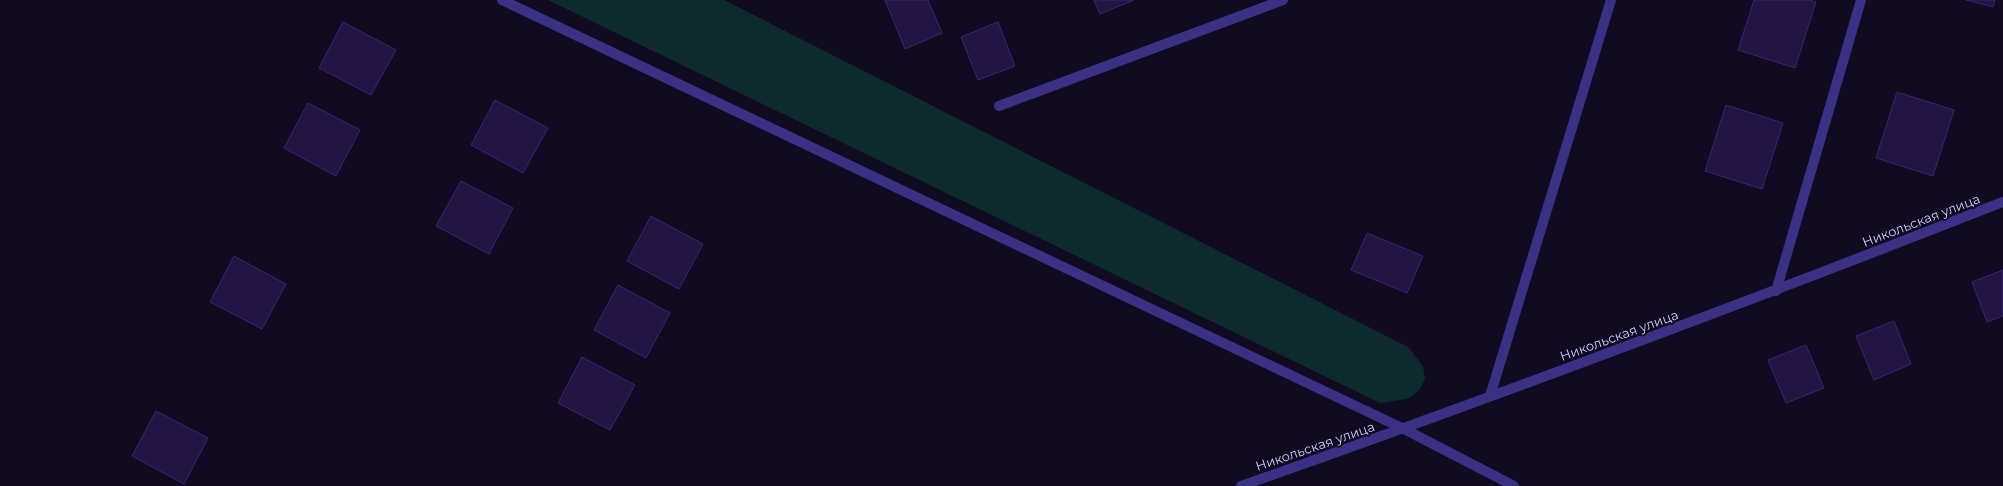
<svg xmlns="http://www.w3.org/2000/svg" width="2003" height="486" viewBox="0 0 2003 486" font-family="Montserrat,sans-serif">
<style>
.green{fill:#0d2b2c}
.building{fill:#221544;stroke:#392572}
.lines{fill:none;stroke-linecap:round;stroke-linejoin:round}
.lane{stroke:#3a3185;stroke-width:10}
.street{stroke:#3a3185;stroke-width:10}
.labels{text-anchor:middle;stroke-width:4;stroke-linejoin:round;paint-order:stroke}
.street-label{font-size:13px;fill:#d4cbff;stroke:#100b21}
</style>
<rect width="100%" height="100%" fill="#100b21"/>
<path class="green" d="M548,0H724L1408,347L1423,366L1425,379L1419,391L1407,399L1380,403Z"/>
<g class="building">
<path d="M885,0H928L942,33L905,49Z"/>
<path d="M1094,0H1134L1100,14Z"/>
<path d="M1754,0H1809L1816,2L1795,68L1738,50Z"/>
<path d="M1966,0H1995L1993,7Z"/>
<path d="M343,22L396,50L371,95L319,68Z"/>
<path d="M998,22L1015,66L978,80L961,37Z"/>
<path d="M1897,92L1954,110L1933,176L1876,158Z"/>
<path d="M495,100L548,128L523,173L471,145Z"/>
<path d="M308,103L360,130L336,176L284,148Z"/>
<path d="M1726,105L1783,123L1762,189L1705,171Z"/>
<path d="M461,181L513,208L489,254L436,226Z"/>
<path d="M651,216L703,244L679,289L627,261Z"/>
<path d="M1367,233L1423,256L1407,293L1351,270Z"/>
<path d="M234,256L286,284L262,329L210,302Z"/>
<path d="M2003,270V316L1987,322L1972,282Z"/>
<path d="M618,285L670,313L646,358L594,330Z"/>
<path d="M1894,321L1911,364L1874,380L1856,336Z"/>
<path d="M1806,345L1824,388L1786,403L1768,360Z"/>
<path d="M582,357L635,385L610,430L558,403Z"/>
<path d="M156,411L208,438L184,484L132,456Z"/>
</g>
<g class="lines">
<path class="lane" d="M502,0L1404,429"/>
<g class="street">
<path d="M999,106L1283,0"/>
<path d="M1776,291L1861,0"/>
<path d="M1490,396L1611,0"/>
<path d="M1404,429L1514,486"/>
<path d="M1241,486C1497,396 1750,301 2003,202"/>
</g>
</g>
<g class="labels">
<g class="street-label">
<text transform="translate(1921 220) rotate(-21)" y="5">Никольская улица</text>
<text transform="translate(1619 335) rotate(-20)" y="5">Никольская улица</text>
<text transform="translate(1315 446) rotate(-19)" y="5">Никольская улица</text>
</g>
</g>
</svg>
